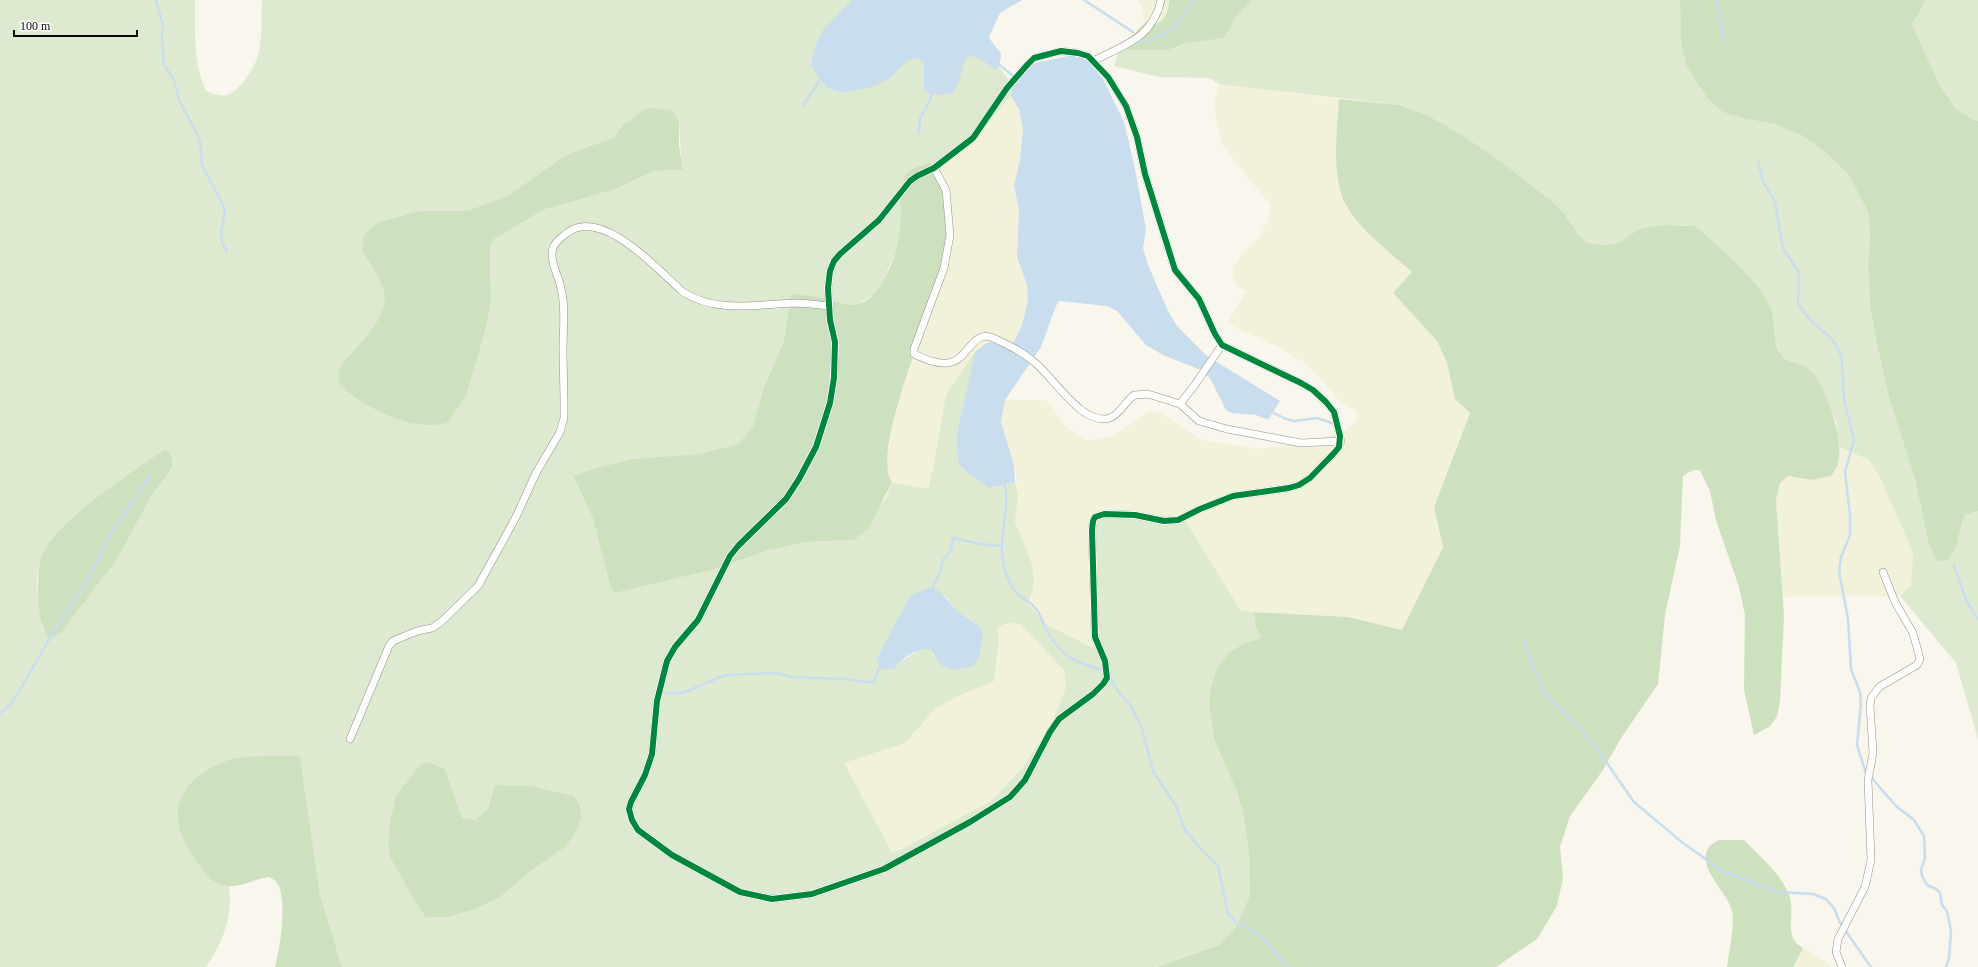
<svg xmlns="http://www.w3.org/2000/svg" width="1978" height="967" viewBox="0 0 1978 967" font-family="Georgia,serif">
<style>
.farmland{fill:#f2f2db}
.green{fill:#deead0;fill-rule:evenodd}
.forest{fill:#cee1bf}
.water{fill:#c8dded}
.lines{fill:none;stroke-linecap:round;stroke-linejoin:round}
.stream{stroke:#c8dded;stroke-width:2.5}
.street-casing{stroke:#91908c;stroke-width:8}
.street{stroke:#fefefc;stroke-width:7}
.cycleway-casing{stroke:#fff;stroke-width:8}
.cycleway{stroke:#00873e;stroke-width:6}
</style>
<rect width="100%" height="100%" fill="#f8f6ed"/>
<g class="farmland">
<path d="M1138,0H1169L1168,12L1163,22L1154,25H1148L1144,20L1141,4Z"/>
<path d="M1219,84L1339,99L1336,143L1337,167L1364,228L1412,272L1419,320L1437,341L1447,363L1455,399L1470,412L1434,507L1443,547L1402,630L1348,617L1241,611L1185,520L1131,511H1106L1100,651L1048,625L1028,604L1033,589L1034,576L1031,561L1015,522L1018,494L1014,465L1001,422L1005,400H1042L1049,402L1066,427L1087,440L1110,437L1122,430L1149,412L1161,413L1202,440L1258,449L1306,443L1348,429L1356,420V413L1353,409L1338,400L1324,382L1305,363L1280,348L1227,323L1246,292L1239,287L1232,275L1234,267L1240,257L1259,237L1268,220L1271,205L1247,177L1222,144L1215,113V101Z"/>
<path d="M1011,96L1019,109L1023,130L1020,159L1014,186L1019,209L1017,257L1027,285L1028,300L1023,322L1015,340L1008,347L934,466L928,489L892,482L887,469V456L897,406L938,288L949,196L939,167L981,131Z"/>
<path d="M1839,447L1869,460L1879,475L1908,541L1913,555L1911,586L1900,596L1782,597L1776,500L1780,483L1788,476L1798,477L1812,480L1831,476L1837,465Z"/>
<path d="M1006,623L1020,624L1064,670L1066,687L1051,726L1022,768L991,801L898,851L892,852L844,763L905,743L935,709L960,695L996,628Z"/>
<path d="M1803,948L1825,961L1831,967H1793Z"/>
</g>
<g class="green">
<path d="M0,0H195C195,30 193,62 206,91C212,93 221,97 227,95C240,90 252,71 257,59C263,41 261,19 262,0H992L975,38L1012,83L1011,96L981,131L939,167L900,230L897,248L882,283L875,294L858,304H846L829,299L791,294L784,339L764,387L753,426L738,444L698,454L632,459L589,470L573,477L593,519L600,544L767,551L807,542L853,540L886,498L892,482L928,489L934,465L946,395L975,352L970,377L989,488L1015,482L1018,494L1015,522L1031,561L1034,577L1033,589L1028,604L1048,625L1099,651C1092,618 1088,543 1100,512C1128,507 1158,516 1185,520L1241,611L1254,612L1256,627L1261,638L1243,644L1209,704L1214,739L1237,792L1243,812L1249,852L1250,895L1236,927L1219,945L1155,967H342L320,895L300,756H262L223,885H229C233,917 224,940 206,967H0ZM646,108L679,121L682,170L653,171L616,189L543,210L493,240L490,249L491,304L466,396L341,366C356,349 388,320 385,295C384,278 371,265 362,252L420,211H467L509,195L597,145L614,138L623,125ZM172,468L150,498L118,558L61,633L43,631C40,616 34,579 39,565C48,539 75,511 99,498C121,485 148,478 172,468ZM945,596L959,612L975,623L982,636L934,657L931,649C916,648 910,657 898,663C893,666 885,665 879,665V654L886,644ZM1006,623L1020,624L1064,670L1066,687L1051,726L1022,768L991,801L898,851L892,852L844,763L905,743L935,709L960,695L994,681L999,637L996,629ZM445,769L462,818L475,820L488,809L496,785L580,805C581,841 555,853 529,872C519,879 510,888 500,897L388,840L390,822L395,798Z"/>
<path d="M1253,0H1680L1681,42L1747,119L1774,124L1801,135L1824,151L1849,175L1868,212L1870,235L1868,264L1870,305L1877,345L1889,398L1915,479L1928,542L1959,537L1960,526L1965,515L1978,511V739L1956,663L1900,596L1911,586L1913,555L1908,541L1879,475L1869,460L1839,447L1836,421L1819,383L1810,370L1789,361L1780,354L1775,338L1774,321L1770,307L1752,281L1695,226L1682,225L1639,229L1618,243L1604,245L1587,243L1578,234L1563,212L1496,158L1427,115L1399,105L1219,84L1209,78L1159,77L1114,66L1121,43L1130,50H1168L1189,42H1198L1224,38L1237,16Z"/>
<path d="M1925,0H1978V121H1975L1956,109L1940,86L1912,24L1919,14Z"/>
</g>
<g class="forest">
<path d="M1169,0H1253L1237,16L1224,38L1198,42H1189L1168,50H1130L1123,45L1146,22L1154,25C1166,20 1168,13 1169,0Z"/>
<path d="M1680,0H1925L1919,14L1912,24L1940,86L1956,109L1975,121H1978V511L1965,515C1958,530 1960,547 1948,560L1937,561L1928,542L1915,479L1889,398L1877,345L1870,305L1868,264L1870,235L1868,212L1849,175L1824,151L1801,135L1774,124L1747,119L1723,112L1709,100L1687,67L1681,42Z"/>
<path d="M1339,99L1399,105L1427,115L1460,134L1496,158L1550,200L1563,212L1578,234L1587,243L1604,245L1618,243L1639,229L1661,225L1695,226C1716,244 1762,283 1771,309C1776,323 1772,340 1780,353C1787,365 1804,362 1811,371C1827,389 1846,443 1837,466C1836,469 1833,473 1831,476L1812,480L1788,476L1780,483L1776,500L1784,616L1780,701L1777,717L1769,727L1754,735L1744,690L1745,615L1739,587L1716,520L1710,491L1700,470H1693L1683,476L1680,546L1665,615L1658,684L1621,738L1603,770L1570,816L1560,847L1563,878L1557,906L1537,939L1496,967H1156L1219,945L1236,927L1250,895L1249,852L1243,812L1237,792L1214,739L1209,704L1211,688L1217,668L1229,653L1243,644L1261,638L1256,627L1254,612L1348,617L1402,630L1443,547L1434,507L1470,413L1455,399L1447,363L1437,341L1393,293L1412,272C1389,251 1348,222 1340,190C1333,161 1337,129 1339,99Z"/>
<path d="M646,108L671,110L679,121V146L683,170L653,171L616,189L543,210L493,240L490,249L491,304L483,338L466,396L447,423C411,432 365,408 339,384C339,379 338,370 341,366C345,359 354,352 359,345C393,307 392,292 362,252L364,235L379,222L420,211H467L509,195L564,157L576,151L614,138L623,125Z"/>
<path d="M930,163L939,167C942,176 947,186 949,195C951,205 950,234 949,244C943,290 868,450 892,482L869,528L854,540L807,542L766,551L711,570L614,593L610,584L593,519L573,476L589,470L632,459L698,454L738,444L753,426L764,387L784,340L791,294C803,295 816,296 828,299C837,301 847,306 857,304C882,300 898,251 900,229C902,213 898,190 906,175C911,167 922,166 930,163Z"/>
<path d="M164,450L168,451L172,458V468L150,498L118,558L61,633L49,639C40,626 39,612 38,596C38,580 37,563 45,549C65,515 130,474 164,450Z"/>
<path d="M262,756H300L320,895L342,967H275C280,950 288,897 277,883C275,880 271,878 269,877C254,879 238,889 222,885C209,881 201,868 194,858C164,816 177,781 223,762C234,757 250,757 262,756Z"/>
<path d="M428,762L445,769L462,818L475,820L488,809L495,785L531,786L573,796L580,805L581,818L575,834L565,847L529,872L500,897L475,909L447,917H426L417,904L390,857L388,840L390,822L395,798L420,765Z"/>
<path d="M1719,840H1744C1760,857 1783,875 1790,898C1795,916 1783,938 1803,948L1793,967H1727C1729,953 1735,923 1732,911C1728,892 1695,867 1709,847C1711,844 1716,842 1719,840Z"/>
</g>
<g class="water">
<path d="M852,0H1022L1000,13L989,37C998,54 1006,48 997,70C986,65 978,53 966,57L958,84L952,93L937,95L924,91V63L918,58L907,61L889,79L872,87L844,93L827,88L816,74L811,64L815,47L822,31Z"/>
<path d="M1073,55L1087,60L1103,79L1124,122L1134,164L1146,229L1143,248L1148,265L1168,311L1177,326L1207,356L1280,401L1268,420L1256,415L1231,413L1226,410L1210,378L1201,370L1163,355L1146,345L1117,311L1107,306L1059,301L1056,306L1041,347L1005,400L1001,422L1014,465L1015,482L989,488L968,473L959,464L956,439L975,352L988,342L1008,347L1015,340L1023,322L1028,300L1027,285L1017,257L1019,209L1014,186L1020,159L1023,130L1019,109L1011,96L1012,86L1031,64Z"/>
<path d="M928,588L938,590L959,612L980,627L983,636L979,656L975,665C951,673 942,672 931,649C917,648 901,658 894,669H884L879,666L877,658L910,596Z"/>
</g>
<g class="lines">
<g class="stream">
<path d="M156,0L163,25L162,39L164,65L174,80L179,100L200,140L202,165L225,209L221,233L222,242L227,253"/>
<path d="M1084,0L1133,32"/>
<path d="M1717,0L1725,45"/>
<path d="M1143,41C1172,35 1179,25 1194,0"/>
<path d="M997,63L1012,75"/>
<path d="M803,105L822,77"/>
<path d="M919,133L920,118L929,103L932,92"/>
<path d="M1758,162L1763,181L1775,202L1783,248L1799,273L1798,303L1810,320L1832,339L1839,350L1842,361L1844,400L1854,440L1845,472L1850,515V535L1841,557L1839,571L1848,619L1851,669L1860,692L1861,704L1857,745L1866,773"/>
<path d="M1270,411L1286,419L1294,421L1317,418L1335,424"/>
<path d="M1004,482C1011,505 1000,530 1002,554C1003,567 1008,584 1017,593C1023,599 1031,602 1036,609C1041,614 1042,622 1045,628C1061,656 1071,661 1101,670"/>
<path d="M1954,565L1966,600L1978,619"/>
<path d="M931,591L941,570L943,560L951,550L953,538L980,544L1001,546"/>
<path d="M1524,640L1544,694L1571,719L1593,743L1634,802L1683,843L1724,872L1777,892L1813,894L1826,899L1834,908L1840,923L1871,967"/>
<path d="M1110,677L1119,693L1131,706L1142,729L1153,771L1176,806L1184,828L1194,841L1218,866L1228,914L1235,921L1262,937L1288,967"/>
<path d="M666,693H683L725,675L752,674L776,673L792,677L843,679L874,683L877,672L882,665"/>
<path d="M0,713L10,705L21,688L51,636L87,582L109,537L151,475"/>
<path d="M1870,776L1896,806L1914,820L1924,836L1925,858L1921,870L1922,876L1927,885L1936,889L1940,893L1942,905L1947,911L1951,931L1949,959L1946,967"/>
</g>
<g class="street-casing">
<g id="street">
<path d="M1061,51L1078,53L1088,56L1108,77L1126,106L1137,137L1145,174L1175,270L1199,299L1215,334L1222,345L1301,383L1313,390L1326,402L1334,412L1340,436L1339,447L1335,452L1310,478L1299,485L1289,488L1233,496L1200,509L1178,520L1164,521L1135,515L1104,514L1095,517L1093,521L1092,530L1095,637L1105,661L1107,678L1103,684L1093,694L1059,719L1050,732L1025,780L1010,797L970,822L884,869L812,894L772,899L740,892L672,855L638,830L632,820L629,809L631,802L645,775L652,754L657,701L667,661L675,647L698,620L730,556L738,546L786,499L799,479L816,447L830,403L834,378L835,342L830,320L828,288L830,271L834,261L840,254L879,220L910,181L917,176L934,168L973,138L1007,88L1028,64L1034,58Z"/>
<path d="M1093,61C1124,45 1153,38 1161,0"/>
<path d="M934,168L946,190L950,235L944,268L914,349V354C925,359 940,366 952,362C968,358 973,329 993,338C1007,344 1022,352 1033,361C1053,376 1082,427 1110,418C1120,414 1126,401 1134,395L1148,394L1180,404"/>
<path d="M1222,345L1194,386L1180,404L1199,421L1227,429L1301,443L1341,441"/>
<path d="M350,739L389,646L393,641L417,631L432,628L441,622L478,586L516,517L536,473L560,432L564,418V404C564,386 563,368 563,349C563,330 566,308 561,289C559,276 549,261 553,248C555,241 562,237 567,233C602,206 659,271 683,292C717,314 758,304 795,303C807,303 818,305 830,306"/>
<path d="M1842,967L1836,952L1838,939L1865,887L1871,860L1868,780L1873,753L1870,706L1871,698L1879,687L1917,665L1920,659L1913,633L1895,602L1883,572"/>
</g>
</g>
<use href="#street" class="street"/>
<g class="cycleway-casing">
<path id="cycleway" d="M1061,51L1078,53L1088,56L1108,77L1126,106L1137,137L1145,174L1175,270L1199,299L1215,334L1222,345L1301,383L1313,390L1326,402L1334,412L1340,436L1339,447L1335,452L1310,478L1299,485L1289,488L1233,496L1200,509L1178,520L1164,521L1135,515L1104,514L1095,517L1093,521L1092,530L1095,637L1105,661L1107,678L1103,684L1093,694L1059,719L1050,732L1025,780L1010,797L970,822L884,869L812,894L772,899L740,892L672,855L638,830L632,820L629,809L631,802L645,775L652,754L657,701L667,661L675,647L698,620L730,556L738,546L786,499L799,479L816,447L830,403L834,378L835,342L830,320L828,288L830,271L834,261L840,254L879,220L910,181L917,176L934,168L973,138L1007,88L1028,64L1034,58Z"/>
</g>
<use href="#cycleway" class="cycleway"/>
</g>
<path d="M14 30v6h123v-6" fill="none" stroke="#090909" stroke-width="2"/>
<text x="20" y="30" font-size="12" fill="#090909" stroke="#ffffff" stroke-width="3" paint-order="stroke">100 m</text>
</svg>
